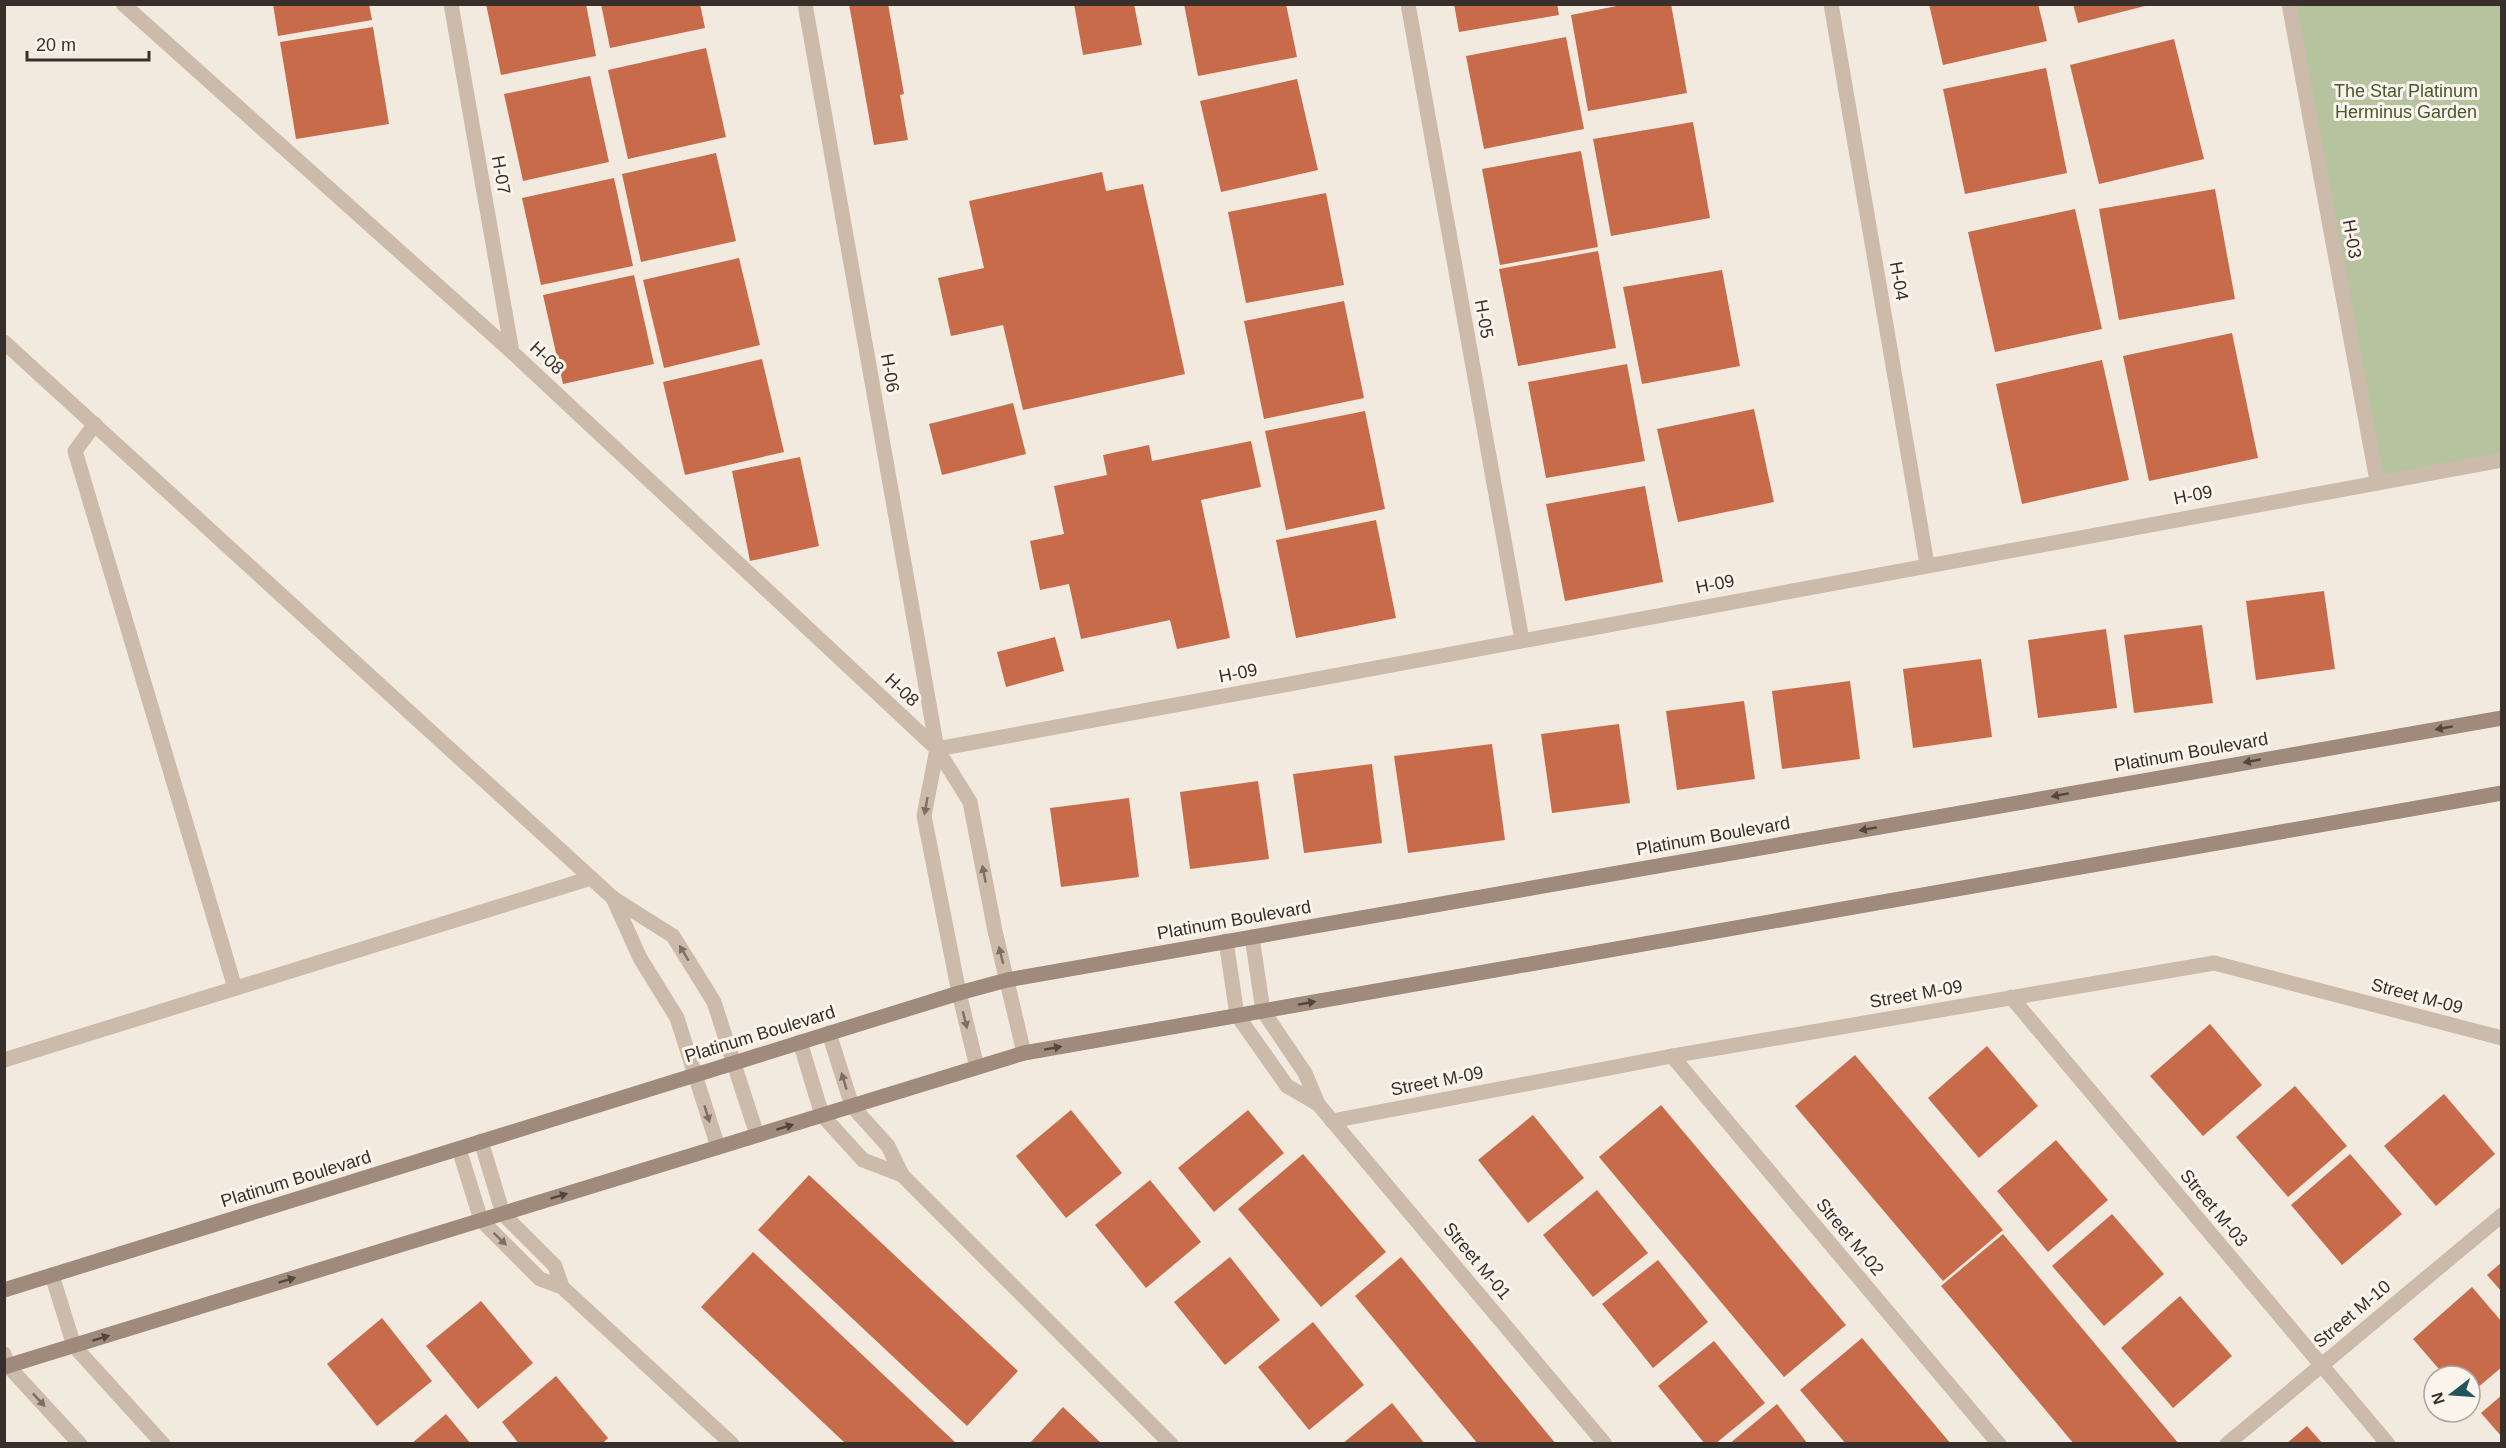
<svg xmlns="http://www.w3.org/2000/svg" width="2506" height="1448" viewBox="0 0 2506 1448" font-family="Helvetica,sans-serif">
<style>
.green{fill:#b6c39f}
.building{fill:#c76b4a}
.lines{fill:none;stroke-linecap:round;stroke-linejoin:round}
.street{stroke:#ccbbab;stroke-width:15}
.secondary{stroke:#a08a7c;stroke-width:15}
.oneway{fill:#53463e}
.oneway2{fill:#7b6e64}
.labels{text-anchor:middle;stroke-width:6;stroke-linejoin:round;paint-order:stroke}
.park-label{font-size:18px;fill:#47582d;stroke:#faf4ec}
.street-label{font-size:18px;fill:#392f2a;stroke:#faf4ec}
</style>
<rect width="100%" height="100%" fill="#f3eadf"/>
<path class="green" d="M2291,5H2501V459L2380,475Z"/>
<g class="building">
<path d="M273,4H369L372,20L278,36Z"/>
<path d="M486,4H586L596,56L501,75Z"/>
<path d="M601,4H700L705,28L610,48Z"/>
<path d="M849,4H888L904,94L900,95L908,140L874,145Z"/>
<path d="M1074,4H1134L1142,45L1083,55Z"/>
<path d="M1184,4H1286L1297,57L1198,76Z"/>
<path d="M1454,4H1557L1559,15L1459,32Z"/>
<path d="M1627,4H1671L1687,93L1588,111L1571,15Z"/>
<path d="M1929,4H2038L2047,41L1943,65Z"/>
<path d="M2073,4H2149V5L2078,23Z"/>
<path d="M373,27L389,124L296,139L280,42Z"/>
<path d="M1566,37L1584,129L1484,149L1466,56Z"/>
<path d="M2174,39L2204,159L2099,184L2070,65Z"/>
<path d="M706,48L726,137L628,159L608,70Z"/>
<path d="M2046,68L2067,173L1965,194L1943,89Z"/>
<path d="M590,76L609,162L523,181L504,94Z"/>
<path d="M1297,79L1318,170L1221,192L1200,101Z"/>
<path d="M1693,122L1710,218L1611,236L1593,139Z"/>
<path d="M1581,151L1598,247L1500,265L1482,169Z"/>
<path d="M716,153L736,241L641,262L622,174Z"/>
<path d="M1102,172L1106,191L1143,184L1185,374L1023,410L1003,325L951,336L938,278L984,268L969,201Z"/>
<path d="M614,178L633,266L541,285L522,198Z"/>
<path d="M2215,189L2235,299L2119,320L2099,209Z"/>
<path d="M1326,193L1344,285L1246,303L1228,212Z"/>
<path d="M2075,209L2102,329L1995,352L1968,232Z"/>
<path d="M1598,251L1616,348L1518,366L1499,269Z"/>
<path d="M739,258L760,345L664,368L643,280Z"/>
<path d="M1722,270L1740,366L1642,384L1623,287Z"/>
<path d="M634,275L654,364L563,384L543,295Z"/>
<path d="M1344,301L1364,398L1264,419L1244,321Z"/>
<path d="M2232,333L2258,458L2149,481L2123,356Z"/>
<path d="M762,359L784,452L685,475L663,382Z"/>
<path d="M2102,360L2129,480L2022,504L1996,384Z"/>
<path d="M1627,364L1645,461L1546,478L1528,382Z"/>
<path d="M1013,403L1026,454L942,475L929,424Z"/>
<path d="M1754,409L1774,502L1678,522L1657,429Z"/>
<path d="M1365,411L1385,509L1286,530L1265,431Z"/>
<path d="M1251,441L1261,487L1201,500L1230,638L1177,649L1170,620L1081,639L1069,584L1040,590L1030,541L1064,534L1054,486L1107,475L1103,455L1149,445L1152,461Z"/>
<path d="M800,457L819,546L750,561L732,471Z"/>
<path d="M1645,486L1663,582L1565,601L1546,504Z"/>
<path d="M1376,520L1396,618L1296,638L1276,540Z"/>
<path d="M2324,591L2335,669L2256,680L2246,601Z"/>
<path d="M2202,625L2213,703L2134,713L2124,635Z"/>
<path d="M2106,629L2117,708L2038,718L2028,640Z"/>
<path d="M1055,637L1064,671L1006,687L997,652Z"/>
<path d="M1981,659L1992,737L1913,748L1903,669Z"/>
<path d="M1850,681L1860,759L1782,769L1772,691Z"/>
<path d="M1744,701L1755,779L1677,790L1666,711Z"/>
<path d="M1619,724L1630,803L1552,813L1541,734Z"/>
<path d="M1492,744L1505,840L1408,853L1394,756Z"/>
<path d="M1372,764L1382,843L1304,853L1293,774Z"/>
<path d="M1258,781L1269,859L1190,869L1180,792Z"/>
<path d="M1129,798L1139,877L1061,887L1050,808Z"/>
<path d="M2210,1024L2262,1085L2203,1136L2150,1076Z"/>
<path d="M1987,1046L2038,1106L1979,1158L1928,1098Z"/>
<path d="M1855,1055L2003,1230L1943,1281L1795,1106Z"/>
<path d="M2295,1086L2347,1146L2288,1197L2236,1137Z"/>
<path d="M2444,1094L2495,1154L2436,1206L2384,1146Z"/>
<path d="M1661,1105L1846,1325L1784,1377L1599,1157Z"/>
<path d="M1071,1110L1122,1173L1066,1218L1016,1156Z"/>
<path d="M1248,1110L1284,1153L1214,1212L1178,1168Z"/>
<path d="M1533,1115L1584,1178L1528,1223L1478,1160Z"/>
<path d="M2056,1140L2108,1200L2048,1252L1997,1191Z"/>
<path d="M1303,1154L1386,1252L1321,1307L1238,1209Z"/>
<path d="M2350,1154L2402,1214L2342,1265L2291,1205Z"/>
<path d="M809,1175L1018,1371L967,1426L758,1230Z"/>
<path d="M1150,1180L1201,1242L1146,1288L1095,1225Z"/>
<path d="M1597,1190L1648,1253L1593,1297L1543,1235Z"/>
<path d="M2112,1214L2164,1274L2104,1326L2052,1266Z"/>
<path d="M2003,1234L2179,1444H2074L1941,1286Z"/>
<path d="M753,1252L957,1444H846L701,1307Z"/>
<path d="M1230,1257L1280,1320L1225,1365L1174,1302Z"/>
<path d="M1401,1257L1556,1444H1478L1355,1296Z"/>
<path d="M1658,1260L1708,1322L1653,1368L1602,1304Z"/>
<path d="M2502,1262V1292L2487,1275Z"/>
<path d="M2472,1287L2502,1322V1367L2470,1394V1376H2445L2413,1339Z"/>
<path d="M2180,1296L2232,1356L2173,1408L2121,1348Z"/>
<path d="M481,1301L533,1363L478,1409L426,1346Z"/>
<path d="M382,1318L432,1381L377,1426L327,1364Z"/>
<path d="M1313,1322L1364,1385L1309,1430L1258,1367Z"/>
<path d="M1862,1338L1951,1444H1846L1800,1390Z"/>
<path d="M1714,1341L1765,1403L1715,1444H1705L1658,1386Z"/>
<path d="M556,1376L608,1438L602,1444H519L502,1422Z"/>
<path d="M2502,1395V1437L2481,1413Z"/>
<path d="M1392,1403L1425,1444H1342Z"/>
<path d="M1777,1404L1808,1444H1729Z"/>
<path d="M1063,1407L1102,1444H1029Z"/>
<path d="M446,1414L471,1444H411Z"/>
<path d="M2307,1426L2323,1444H2286Z"/>
</g>
<g class="lines">
<g class="street">
<path d="M123,4L512,352L937,749L970,802L995,931L1024,1053"/>
<path d="M451,4L512,352"/>
<path d="M805,4L937,749L924,816L959,993L977,1067"/>
<path d="M1408,4L1522,640"/>
<path d="M1831,4L1927,564"/>
<path d="M2289,4L2377,481"/>
<path d="M4,342L613,898L673,936L714,1002L757,1135"/>
<path d="M95,424L75,451L235,988"/>
<path d="M937,749L2502,460"/>
<path d="M613,898L640,958L677,1018L718,1147"/>
<path d="M1252,937L1263,1011L1305,1073L1318,1104"/>
<path d="M1226,941L1237,1015L1287,1086L1318,1104L1605,1444"/>
<path d="M2011,997L2388,1444"/>
<path d="M829,1033L852,1106L888,1146L902,1175L1171,1444"/>
<path d="M800,1042L822,1115L863,1160L902,1175"/>
<path d="M1672,1056L1999,1444"/>
<path d="M4,1060L591,878"/>
<path d="M1332,1121L1672,1056L2214,963L2502,1038"/>
<path d="M481,1141L503,1214L555,1266L562,1287"/>
<path d="M459,1149L481,1220L540,1279L562,1287L732,1444"/>
<path d="M52,1275L74,1346L163,1444"/>
<path d="M4,1354L8,1366L80,1444"/>
<path d="M2227,1444L2502,1215"/>
</g>
<g class="secondary">
<path d="M4,1290L959,993L1007,980L2502,718"/>
<path d="M4,1367L1024,1053L2502,793"/>
</g>
</g>
<defs><path id="oneway-solid" d="M-6-.8H1V-3.2L6.5 0L1 3.2V.8H-6Z" transform="scale(1.5)"/></defs>
<g class="oneway">
<use href="#oneway-solid" transform="translate(2444 728) rotate(170)"/>
<use href="#oneway-solid" transform="translate(2252 761) rotate(170)"/>
<use href="#oneway-solid" transform="translate(2060 795) rotate(170)"/>
<use href="#oneway-solid" transform="translate(1868 829) rotate(170)"/>
<use href="#oneway-solid" transform="translate(1307 1003) rotate(-10)"/>
<use href="#oneway-solid" transform="translate(1053 1048) rotate(-10)"/>
<use href="#oneway-solid" transform="translate(785 1127) rotate(-17)"/>
<use href="#oneway-solid" transform="translate(559 1196) rotate(-17)"/>
<use href="#oneway-solid" transform="translate(287 1280) rotate(-17)"/>
<use href="#oneway-solid" transform="translate(101 1338) rotate(-17)"/>
</g>
<g class="oneway2">
<use href="#oneway-solid" transform="translate(926 806) rotate(100)"/>
<use href="#oneway-solid" transform="translate(984 874) rotate(-101)"/>
<use href="#oneway-solid" transform="translate(684 953) rotate(-121)"/>
<use href="#oneway-solid" transform="translate(1001 955) rotate(-104)"/>
<use href="#oneway-solid" transform="translate(965 1020) rotate(76)"/>
<use href="#oneway-solid" transform="translate(844 1081) rotate(-107)"/>
<use href="#oneway-solid" transform="translate(707 1114) rotate(73)"/>
<use href="#oneway-solid" transform="translate(500 1239) rotate(44)"/>
<use href="#oneway-solid" transform="translate(39 1400) rotate(47)"/>
</g>
<g class="labels">
<g class="park-label">
<text x="2406" y="97">The Star Platinum<tspan x="2406" dy="21">Herminus Garden</tspan></text>
</g>
<g class="street-label">
<text transform="translate(501 175) rotate(80)" y="6">H-07</text>
<text transform="translate(2352 239) rotate(80)" y="6">H-03</text>
<text transform="translate(1899 281) rotate(80)" y="6">H-04</text>
<text transform="translate(1484 319) rotate(80)" y="6">H-05</text>
<text transform="translate(547 358) rotate(43)" y="6">H-08</text>
<text transform="translate(890 373) rotate(80)" y="6">H-06</text>
<text transform="translate(2193 495) rotate(-11)" y="6">H-09</text>
<text transform="translate(1715 584) rotate(-11)" y="6">H-09</text>
<text transform="translate(1238 673) rotate(-11)" y="6">H-09</text>
<text transform="translate(902 690) rotate(43)" y="6">H-08</text>
<text transform="translate(2191 752) rotate(-10)" y="6">Platinum Boulevard</text>
<text transform="translate(1713 836) rotate(-10)" y="6">Platinum Boulevard</text>
<text transform="translate(1234 920) rotate(-10)" y="6">Platinum Boulevard</text>
<text transform="translate(1916 994) rotate(-10)" y="6">Street M-09</text>
<text transform="translate(2417 996) rotate(15)" y="6">Street M-09</text>
<text transform="translate(760 1034) rotate(-17)" y="6">Platinum Boulevard</text>
<text transform="translate(1437 1081) rotate(-11)" y="6">Street M-09</text>
<text transform="translate(296 1179) rotate(-17)" y="6">Platinum Boulevard</text>
<text transform="translate(2214 1208) rotate(50)" y="6">Street M-03</text>
<text transform="translate(1850 1237) rotate(50)" y="6">Street M-02</text>
<text transform="translate(1477 1261) rotate(50)" y="6">Street M-01</text>
<text transform="translate(2352 1314) rotate(-40)" y="6">Street M-10</text>
</g>
</g>
<rect width="2506" height="1448" fill="none" stroke="#392f2a" stroke-width="12"/>
<g transform="translate(2452 1394) rotate(253)"><circle r="28" fill="#faf4ec" stroke="#ada59e" stroke-width="1.5"/>
<path d="M0-4.5L10 22L0 15L-10 22Z" fill="#1f565c"/>
<text y="-9" font-size="16" font-weight="bold" text-anchor="middle" fill="#392f2a">N</text>
</g>
<path d="M27 51v9h122v-9" fill="none" stroke="#392f2a" stroke-width="3"/>
<text x="36" y="51" font-size="18" fill="#392f2a" stroke="#faf4ec" stroke-width="4.5" paint-order="stroke">20 m</text>
</svg>
